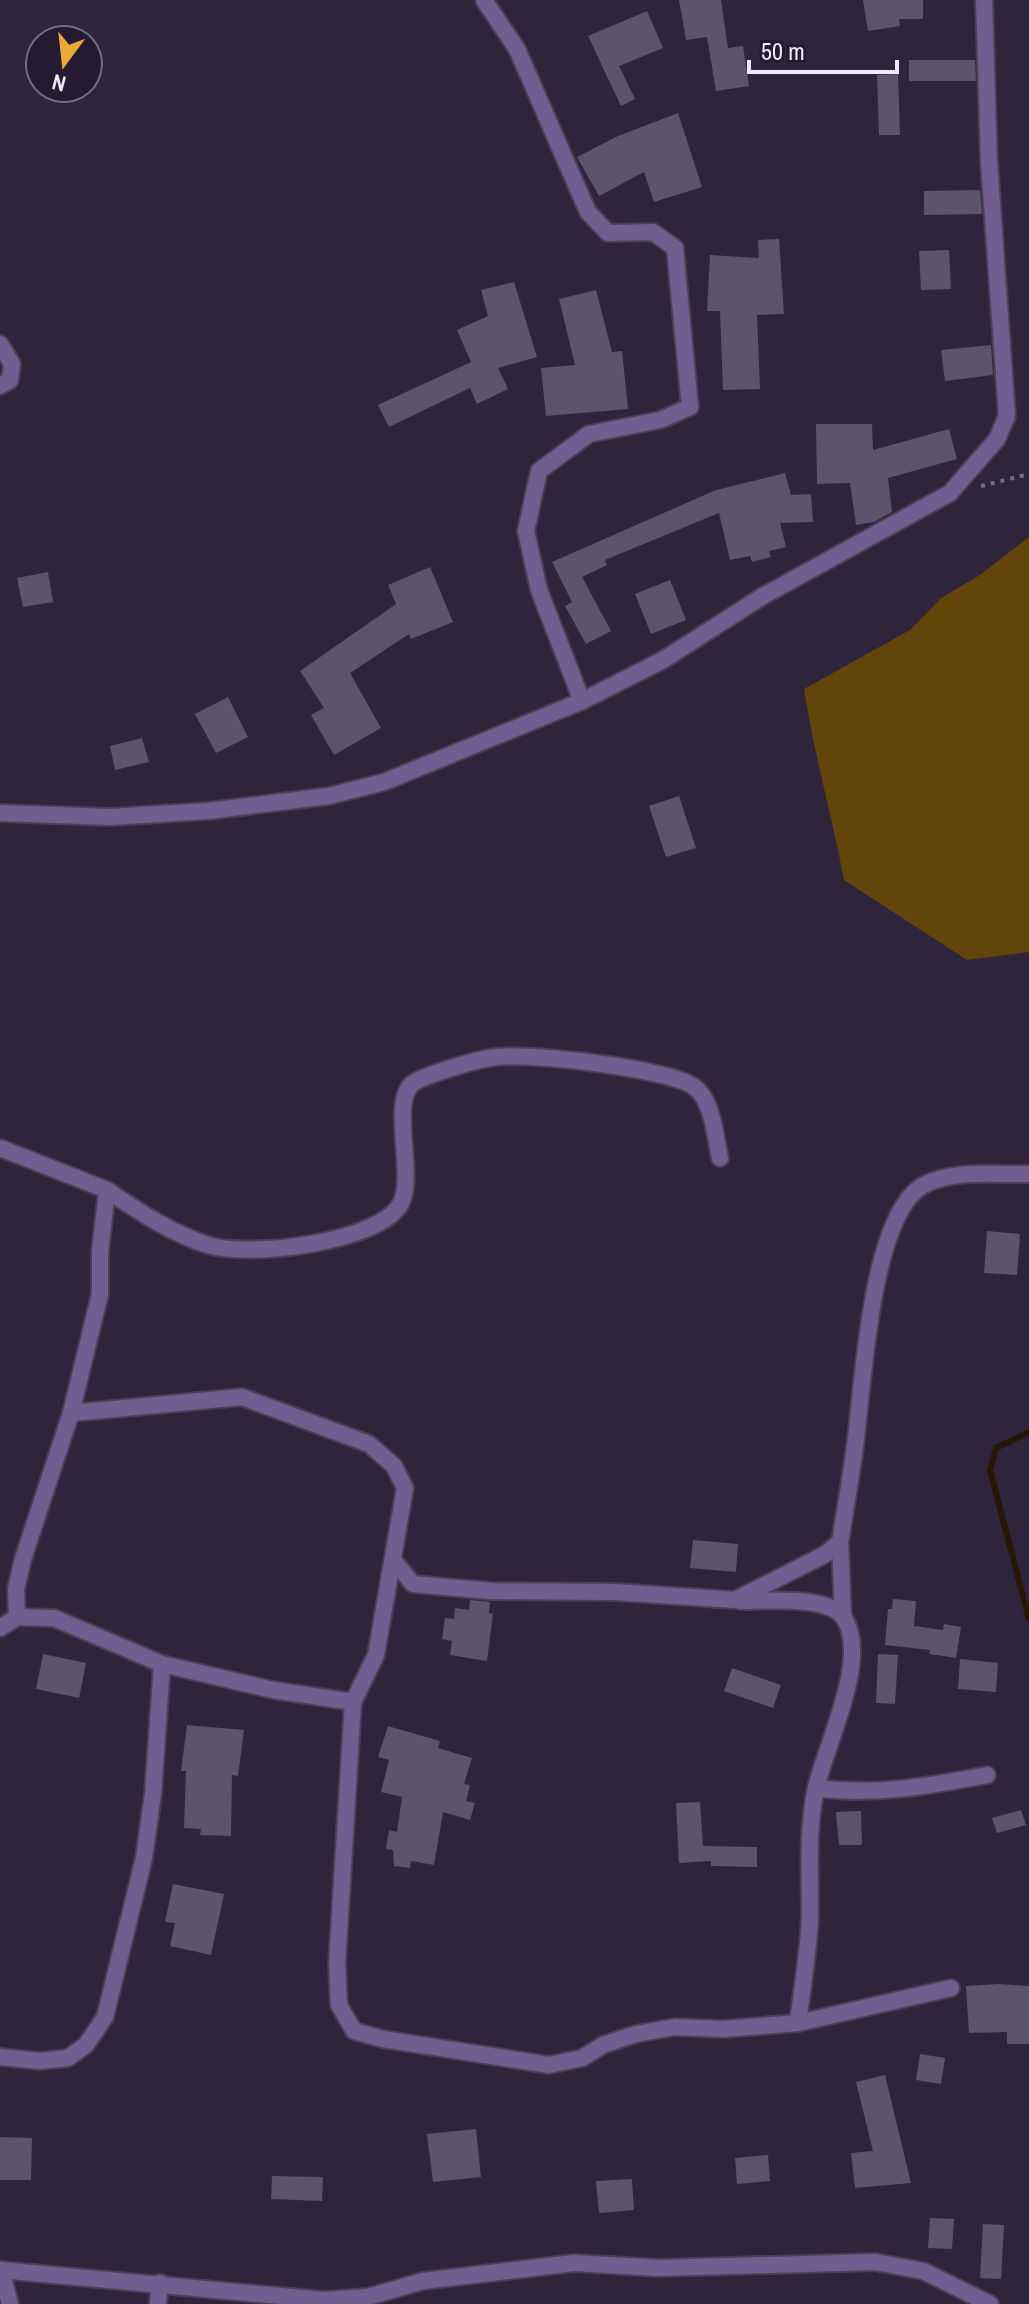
<svg xmlns="http://www.w3.org/2000/svg" width="1029" height="2304" viewBox="0 0 1029 2304" font-family="'Archivo Narrow',sans-serif">
<style>
.green{fill:#63450b}
.lines{fill:none;stroke-linecap:round;stroke-linejoin:round}
.stream{stroke:#261700;stroke-width:6}
.building{fill:#5c536d}
.minor-casing{stroke:#494056;stroke-width:20}
.path{stroke:#766e82;stroke-width:4;stroke-dasharray:4 6;stroke-linecap:butt}
.minor{stroke:#715e90;stroke-width:16}
</style>
<rect width="100%" height="100%" fill="#2e253c"/>
<path class="green" d="M1029,537V952L967,960L844,880C832,816 814,754 804,689L910,630L941,598L980,575Z"/>
<g class="lines">
<path class="stream" d="M1029,1432L996,1448L990,1470L1029,1619"/>
</g>
<g class="building">
<path d="M679,0H721L728,48L743,46L749,86L716,91L707,37L686,40Z"/>
<path d="M863,0H923V19H899L900,26L868,31Z"/>
<path d="M647,11L663,48L619,66L635,99L621,106L588,36Z"/>
<path d="M909,60H975L976,81H909Z"/>
<path d="M898,74L900,135H879L877,75Z"/>
<path d="M678,113L702,187L654,202L644,172L599,196L577,157L618,136Z"/>
<path d="M980,190L982,214L924,215V191Z"/>
<path d="M779,239L784,314L757,315L760,389L723,390L720,311H707L710,255L759,258L758,240Z"/>
<path d="M949,250L951,289L921,290L919,251Z"/>
<path d="M514,282L537,357L498,368L508,389L477,404L470,388L389,427L378,405L471,362L457,330L488,316L481,290Z"/>
<path d="M596,290L612,352L622,351L628,409L546,416L541,368L575,365L559,299Z"/>
<path d="M991,345L993,375L945,381L941,350Z"/>
<path d="M816,424H872L873,450L949,429L957,459L888,478L892,512L874,522L856,525L850,483L817,484Z"/>
<path d="M785,473L791,495L811,494L813,522L780,523L786,547L769,551L771,557L752,562L750,556L730,560L719,513L605,560L607,565L582,577L611,631L586,644L565,606L572,602L552,562L716,490Z"/>
<path d="M430,567L453,622L411,639L409,634L350,673L381,728L334,755L311,715L324,708L300,671L396,604L388,585Z"/>
<path d="M48,572L53,602L23,607L17,578Z"/>
<path d="M670,580L686,620L651,634L635,594Z"/>
<path d="M228,697L248,737L216,753L195,714Z"/>
<path d="M142,738L149,762L115,770L110,746Z"/>
<path d="M679,796L696,848L666,857L649,806Z"/>
<path d="M987,1231L1020,1234L1017,1275L984,1273Z"/>
<path d="M693,1540L738,1544L736,1572L690,1568Z"/>
<path d="M893,1599L916,1601L914,1626L943,1630L944,1624L961,1627L956,1658L929,1654L930,1650L885,1645L888,1609H892Z"/>
<path d="M470,1600L490,1602L489,1613L493,1614L487,1661L450,1655L452,1641L442,1639L445,1618L454,1619L455,1608L469,1610Z"/>
<path d="M43,1654L86,1663L79,1698L36,1689Z"/>
<path d="M878,1654L898,1655L895,1704L876,1703Z"/>
<path d="M960,1659L998,1663L996,1692L958,1689Z"/>
<path d="M732,1668L781,1685L773,1708L724,1691Z"/>
<path d="M187,1725L244,1730L238,1776L232,1775L231,1836L200,1835L201,1829L184,1828L186,1771H181Z"/>
<path d="M388,1726L440,1741L438,1748L472,1758L464,1784L470,1785L466,1801L475,1803L470,1820L443,1812L434,1865L411,1861L410,1868L394,1866L393,1850L386,1849L389,1830L397,1832L402,1797L381,1792L389,1760L378,1757Z"/>
<path d="M700,1802L703,1846L757,1847V1867L711,1866V1861L679,1863L676,1803Z"/>
<path d="M1021,1810L1026,1825L997,1833L992,1818Z"/>
<path d="M861,1811L862,1845H839L836,1812Z"/>
<path d="M173,1884L224,1894L211,1955L170,1946L175,1923L165,1922Z"/>
<path d="M999,1984L1029,1986V2044H1007V2032L969,2033L966,1986Z"/>
<path d="M920,2054L945,2058L941,2084L916,2080Z"/>
<path d="M885,2075L911,2183L855,2188L851,2153L873,2151L856,2082Z"/>
<path d="M476,2129L481,2177L433,2182L427,2134Z"/>
<path d="M0,2137L32,2138L31,2180H0Z"/>
<path d="M768,2155L770,2181L737,2184L735,2158Z"/>
<path d="M272,2176L323,2177L322,2201L271,2199Z"/>
<path d="M632,2179L634,2210L599,2213L596,2181Z"/>
<path d="M930,2218L954,2219L952,2249L928,2248Z"/>
<path d="M983,2224L1004,2225L1001,2279L980,2278Z"/>
</g>
<g class="lines">
<g class="minor-casing">
<g id="minor">
<path d="M484,0L517,49L588,212L608,233L653,232L675,248L690,407L660,420L589,434L539,471L526,531L539,590L582,701"/>
<path d="M0,344L12,364L10,380L0,386"/>
<path d="M0,813L110,817L208,811L329,796L384,782L582,701L663,660L763,596L950,493L997,439L1007,416L989,162L984,0"/>
<path d="M0,1148L107,1190L100,1252V1294L71,1413L242,1397L369,1444L394,1466L405,1488L376,1655L353,1702L337,1964L339,2005L354,2031L383,2039L549,2065L582,2058L603,2045L636,2034L675,2027L723,2029L798,2023L951,1988"/>
<path d="M107,1190C139,1212 171,1233 208,1245C248,1258 380,1243 401,1203C416,1174 388,1097 415,1082C431,1073 478,1059 496,1057C532,1053 663,1068 693,1086C713,1099 715,1137 720,1158"/>
<path d="M71,1413L23,1559L16,1589L17,1617L54,1618L162,1664L273,1690L353,1702"/>
<path d="M840,1542L843,1616"/>
<path d="M393,1560L413,1584L491,1591L615,1592L735,1600L824,1555L840,1542C845,1510 851,1478 855,1446C863,1388 870,1218 922,1186C951,1169 996,1175 1029,1174"/>
<path d="M740,1601C766,1601 829,1595 844,1618C870,1658 826,1744 816,1788C807,1830 810,1872 810,1915C809,1951 802,1988 798,2023"/>
<path d="M0,1628L17,1617"/>
<path d="M816,1788C875,1796 929,1786 987,1775"/>
<path d="M0,2057L40,2061L68,2058L86,2045L105,2017L144,1858L153,1794L162,1664"/>
<path d="M0,2270L324,2300L368,2297L423,2281L574,2263L659,2268L875,2262L923,2271L990,2304"/>
<path d="M1,2270L10,2304"/>
<path d="M158,2304L160,2283"/>
</g>
</g>
<path class="path" d="M981,486L1029,474"/>
<use href="#minor" class="minor"/>
</g>
<g transform="translate(64 64) rotate(195)"><circle r="38" fill="#241b32" stroke="#756d82" stroke-width="2"/>
<path d="M0-6L14 30L0 20L-14 30Z" fill="#eaaa38"/>
<text y="-12" font-size="22" font-weight="bold" text-anchor="middle" fill="#efe9f9">N</text>
</g>
<path d="M749 60v12h148v-12" fill="none" stroke="#efe9f9" stroke-width="4"/>
<text x="761" y="60" font-size="24" fill="#efe9f9" stroke="#241b32" stroke-width="6" paint-order="stroke">50 m</text>
</svg>
